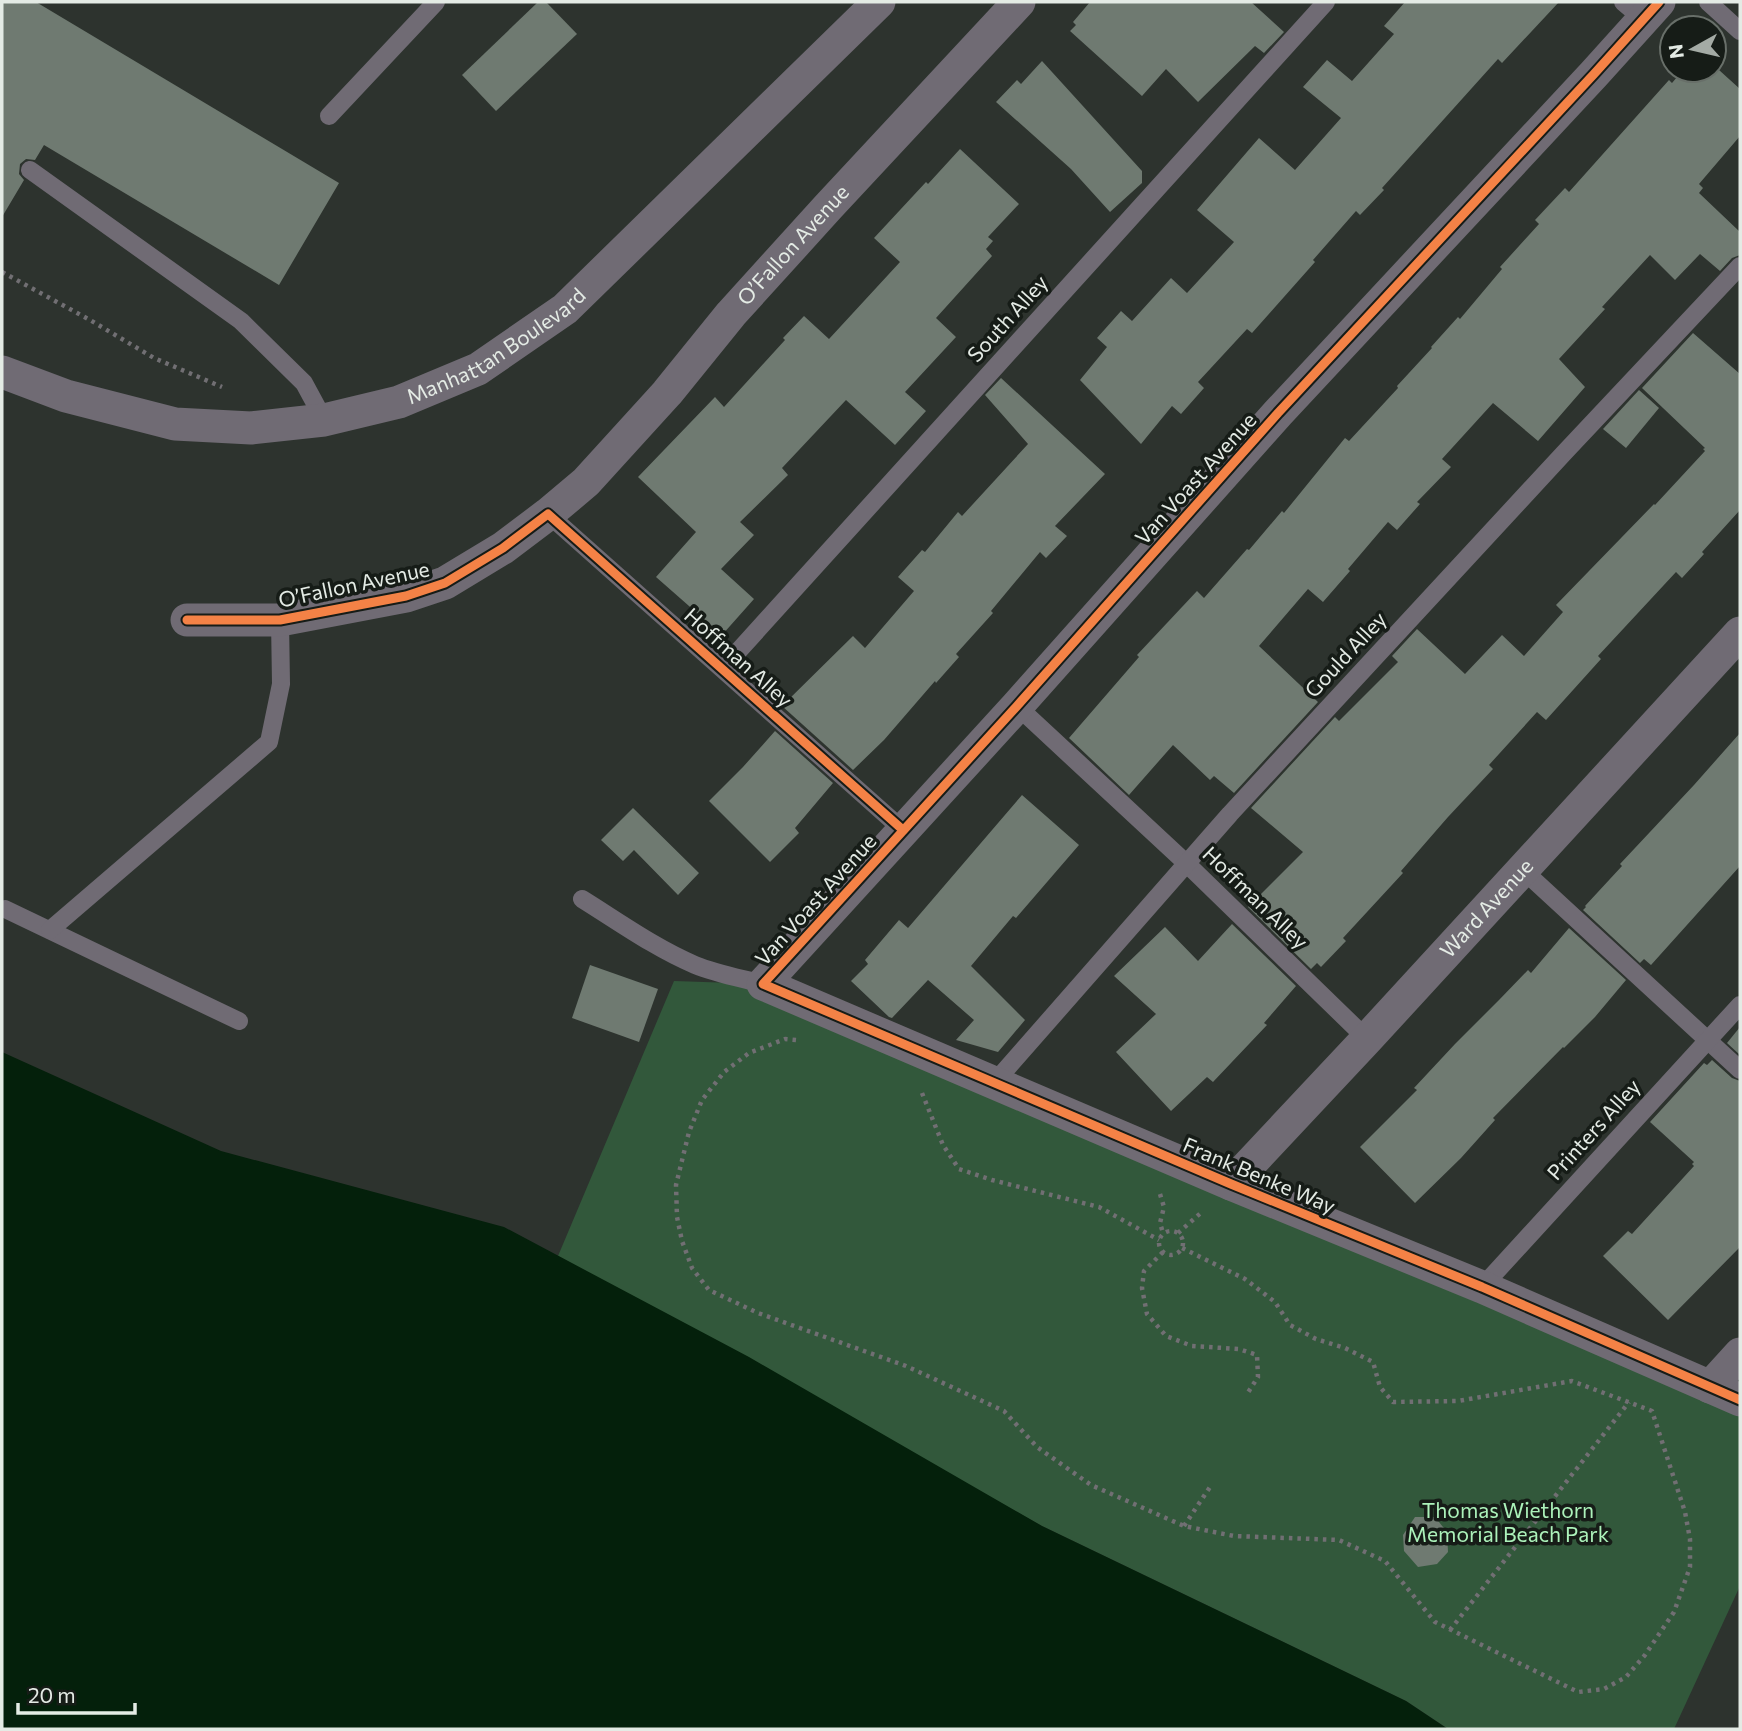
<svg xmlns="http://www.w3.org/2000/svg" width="1742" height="1731" viewBox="0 0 1742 1731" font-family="Commissioner,sans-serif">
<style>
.green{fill:#32583b}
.water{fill:#04200b}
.building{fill:#6f7a71}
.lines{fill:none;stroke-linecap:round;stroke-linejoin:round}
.path{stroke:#716f73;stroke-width:4.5;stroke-dasharray:3.5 5;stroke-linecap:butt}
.lane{stroke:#706b74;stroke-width:18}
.street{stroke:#706b74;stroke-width:33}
.cycleway-casing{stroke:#161c17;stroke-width:13}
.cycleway{stroke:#f48246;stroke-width:9}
.labels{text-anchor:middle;stroke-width:7;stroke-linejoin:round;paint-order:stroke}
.street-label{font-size:21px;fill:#e4ebe5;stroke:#161c17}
.park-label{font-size:21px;fill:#acf2ba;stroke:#161c17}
</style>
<rect width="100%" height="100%" fill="#2d332e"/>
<path class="green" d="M674,981L763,984L1740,1400V1586L1674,1729H1448L1406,1701L1042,1526L558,1256Z"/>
<path class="water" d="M2,1052L221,1151L504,1227L749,1357L1042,1526L1406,1701L1448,1729H2Z"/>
<g class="building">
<path d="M2,2H36L339,183L279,285L44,145L35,160L26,159L20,164L19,174L24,180L2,217Z"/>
<path d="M538,2H546L577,34L496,111L462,75Z"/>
<path d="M1090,2H1251L1284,32L1264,53L1255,46L1198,102L1166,69L1142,96L1070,31L1076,25L1073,22Z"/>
<path d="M1405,2H1559L1502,63L1498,59L1382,188L1384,190L1360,215L1356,211L1313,260L1315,262L1252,333L1247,329L1198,382L1204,388L1181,414L1172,406L1141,444L1080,380L1107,347L1097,338L1121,311L1132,321L1171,278L1187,293L1234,242L1197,210L1259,138L1295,170L1341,118L1303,87L1327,60L1352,81L1394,34L1384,26Z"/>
<path d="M1042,61L1142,171V183L1110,212L1071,169L996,102L1017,80L1021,84Z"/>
<path d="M1683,70H1719L1740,89V136L1699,184L1703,188L1699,193L1740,232V255L1732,258L1720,271L1700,254L1675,280L1650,255L1602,307L1605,309L1559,359L1585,387L1538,441L1493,403L1442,459L1451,467L1417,502L1420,504L1397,530L1388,522L1348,569L1350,571L1323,602L1308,589L1259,646L1318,702L1234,793L1214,776L1210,780L1173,745L1129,795L1069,738L1139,657L1137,655L1197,591L1204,598L1247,549L1249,550L1282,511L1284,513L1345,438L1349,441L1398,388L1397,386L1432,348L1431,347L1458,317L1460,319L1502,269L1500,267L1539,224L1535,220L1565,188L1569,192L1669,80L1672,83Z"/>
<path d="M960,149L1019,204L988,237L993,241L986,249L992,256L936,318L956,337L905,392L926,411L895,445L846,400L782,468L788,475L740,522L754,535L721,569L754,599L722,635L656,577L696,532L638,477L715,397L724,407L785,340L783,338L804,316L829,339L900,262L874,238L926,182L928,184Z"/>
<path d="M1693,333L1740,374V510L1702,552L1704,554L1682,578L1676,572L1598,656L1601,659L1546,720L1537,712L1489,765L1493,769L1448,817L1401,871L1403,873L1343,938L1346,941L1321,967L1317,963L1311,969L1248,907L1303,852L1251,808L1335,717L1339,721L1398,662L1392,656L1417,629L1465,674L1502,635L1524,656L1563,612L1556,605L1654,504L1655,505L1705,451L1703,449L1705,448L1642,388Z"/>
<path d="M1001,378L1105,474L1055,526L1067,536L1046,558L1040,552L991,611L993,613L956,654L959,657L936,683L935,681L884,740L853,770L782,706L853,636L865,648L914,591L898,577L922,550L925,552L958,512L962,516L1028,444L985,395Z"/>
<path d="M1639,390L1659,408L1626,448L1603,429Z"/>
<path d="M775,731L833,783L795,828L799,833L770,862L709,801L743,767Z"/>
<path d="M1740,733V866L1651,965L1644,959L1640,963L1583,910L1586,907L1585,906L1622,866L1620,864L1694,785Z"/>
<path d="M1022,795L1079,845L1016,918L1013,916L971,966L1025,1020L998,1052L956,1040L974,1020L928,980L892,1018L889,1017L851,981L868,964L865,960L899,920L908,928Z"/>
<path d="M633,808L699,873L678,895L634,850L623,861L601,840Z"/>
<path d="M1232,924L1296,986L1264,1023L1267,1025L1213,1082L1207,1077L1171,1111L1116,1052L1156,1014L1114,976L1165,927L1198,961Z"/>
<path d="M1569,928L1626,980L1595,1017L1564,1048L1563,1047L1493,1118L1495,1120L1461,1158L1415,1203L1360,1147L1417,1090L1414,1088L1455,1044L1499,1000L1528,970L1531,973Z"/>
<path d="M590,965L658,989L639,1042L572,1018Z"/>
<path d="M1740,1027V1055L1727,1043Z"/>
<path d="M1712,1060L1732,1078L1740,1081V1247L1668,1320L1603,1256L1628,1231L1632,1234L1694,1166L1692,1164L1694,1162L1650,1122L1704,1063L1707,1065Z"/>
<path d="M1415,1517H1435L1447,1532L1448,1552L1437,1564L1418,1567L1404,1551L1403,1535Z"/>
</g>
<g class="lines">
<g class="path">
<path d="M2,272L90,320L154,358L222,387"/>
<path d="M796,1040L785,1039L749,1053L724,1072L702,1100L689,1132L676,1185L677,1217L682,1241L692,1268L709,1290L758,1313L906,1366L1004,1411L1037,1447L1091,1485L1184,1526L1234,1536L1339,1540L1385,1561L1435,1622L1578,1692L1604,1689L1626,1677L1645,1655L1674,1612L1690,1567V1539L1685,1512L1652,1411L1572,1381L1458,1401L1393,1402L1380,1387L1373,1362L1345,1348L1316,1339L1290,1325L1275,1302L1245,1279L1182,1248"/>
<path d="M922,1093L943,1145L959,1169L992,1180L1099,1207L1159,1240"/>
<path d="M1160,1194L1164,1207L1160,1223L1163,1233"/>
<circle cx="1171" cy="1243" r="12"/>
<path d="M1178,1233L1203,1211"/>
<path d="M1163,1252L1144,1271L1142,1288L1147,1314L1166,1336L1192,1346L1239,1349L1257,1355L1258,1377L1247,1394"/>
<path d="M1184,1526L1212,1484"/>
<path d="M1450,1630L1629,1402"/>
</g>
<g class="lane">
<path d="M1623,2L1642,18"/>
<path d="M1708,2L1740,31"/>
<path d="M329,116L436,2"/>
<path d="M30,170L241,321L304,383L324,420"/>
<path d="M548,514L903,830"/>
<path d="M723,668L1326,2"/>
<path d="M1017,706L1186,863L1367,1039"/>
<path d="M1523,870L1740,1070"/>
<path d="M582,899C619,922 655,948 695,965C717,974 740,978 763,984"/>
<path d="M5,909L239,1021"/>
<path d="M50,930L269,742L281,684L280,620"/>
<path d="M994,1083L1230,814L1564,453L1740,266"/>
<path d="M1482,1287L1740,1005"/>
</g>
<g class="street">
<path d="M1659,2L1594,74L1278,413L1017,706L763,984L1231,1184L1482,1287L1740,1400"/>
<path id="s1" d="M2,372L66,396L175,424L251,428L324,420L399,402L478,369L565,309L879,2"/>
<path id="s2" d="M187,620H280L406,596L445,583L503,548L548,514L586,482L667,393L731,314L828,207L1019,2"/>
<path id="s3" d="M1231,1184L1367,1039L1740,633"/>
<path d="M1710,1387L1740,1354"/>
</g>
<g class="cycleway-casing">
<g id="cycleway">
<path d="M1659,2L1594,74L1278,413L1017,706L763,984L1231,1184L1482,1287L1740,1400"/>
<path d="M187,620H280L406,596L445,583L503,548L548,514L903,830"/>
</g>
</g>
<use href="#cycleway" class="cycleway"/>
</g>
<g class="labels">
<g class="street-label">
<text dy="7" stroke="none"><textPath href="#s2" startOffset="751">O’Fallon Avenue</textPath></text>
<text transform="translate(1008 319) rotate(-48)" y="7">South Alley</text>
<text dy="7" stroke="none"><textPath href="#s1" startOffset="520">Manhattan Boulevard</textPath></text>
<text transform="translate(1196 479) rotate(-48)" y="7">Van Voast Avenue</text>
<text transform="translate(354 585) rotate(-12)" y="7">O’Fallon Avenue</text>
<text transform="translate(1346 655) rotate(-47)" y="7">Gould Alley</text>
<text transform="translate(738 658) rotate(42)" y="7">Hoffman Alley</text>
<text transform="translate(1255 898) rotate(44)" y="7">Hoffman Alley</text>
<text transform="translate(816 900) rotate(-48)" y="7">Van Voast Avenue</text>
<text dy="7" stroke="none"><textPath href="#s3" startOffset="376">Ward Avenue</textPath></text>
<text transform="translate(1594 1130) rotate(-48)" y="7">Printers Alley</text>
<text transform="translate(1259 1176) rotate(23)" y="7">Frank Benke Way</text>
</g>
<g class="park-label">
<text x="1508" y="1518">Thomas Wiethorn<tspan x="1508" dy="24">Memorial Beach Park</tspan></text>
</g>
</g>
<rect width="1742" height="1731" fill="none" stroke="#e4ebe5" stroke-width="7"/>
<g transform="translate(1693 49) rotate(262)"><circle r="33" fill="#161c17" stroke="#686f69" stroke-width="2"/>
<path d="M0-5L12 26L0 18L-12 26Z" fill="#a4aba5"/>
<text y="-10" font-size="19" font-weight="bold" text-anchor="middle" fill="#e4ebe5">N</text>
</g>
<path d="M18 1703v10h117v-10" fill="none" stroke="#e4ebe5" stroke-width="3.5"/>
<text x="28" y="1703" font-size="21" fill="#e4ebe5" stroke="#161c17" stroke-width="5" paint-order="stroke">20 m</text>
</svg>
